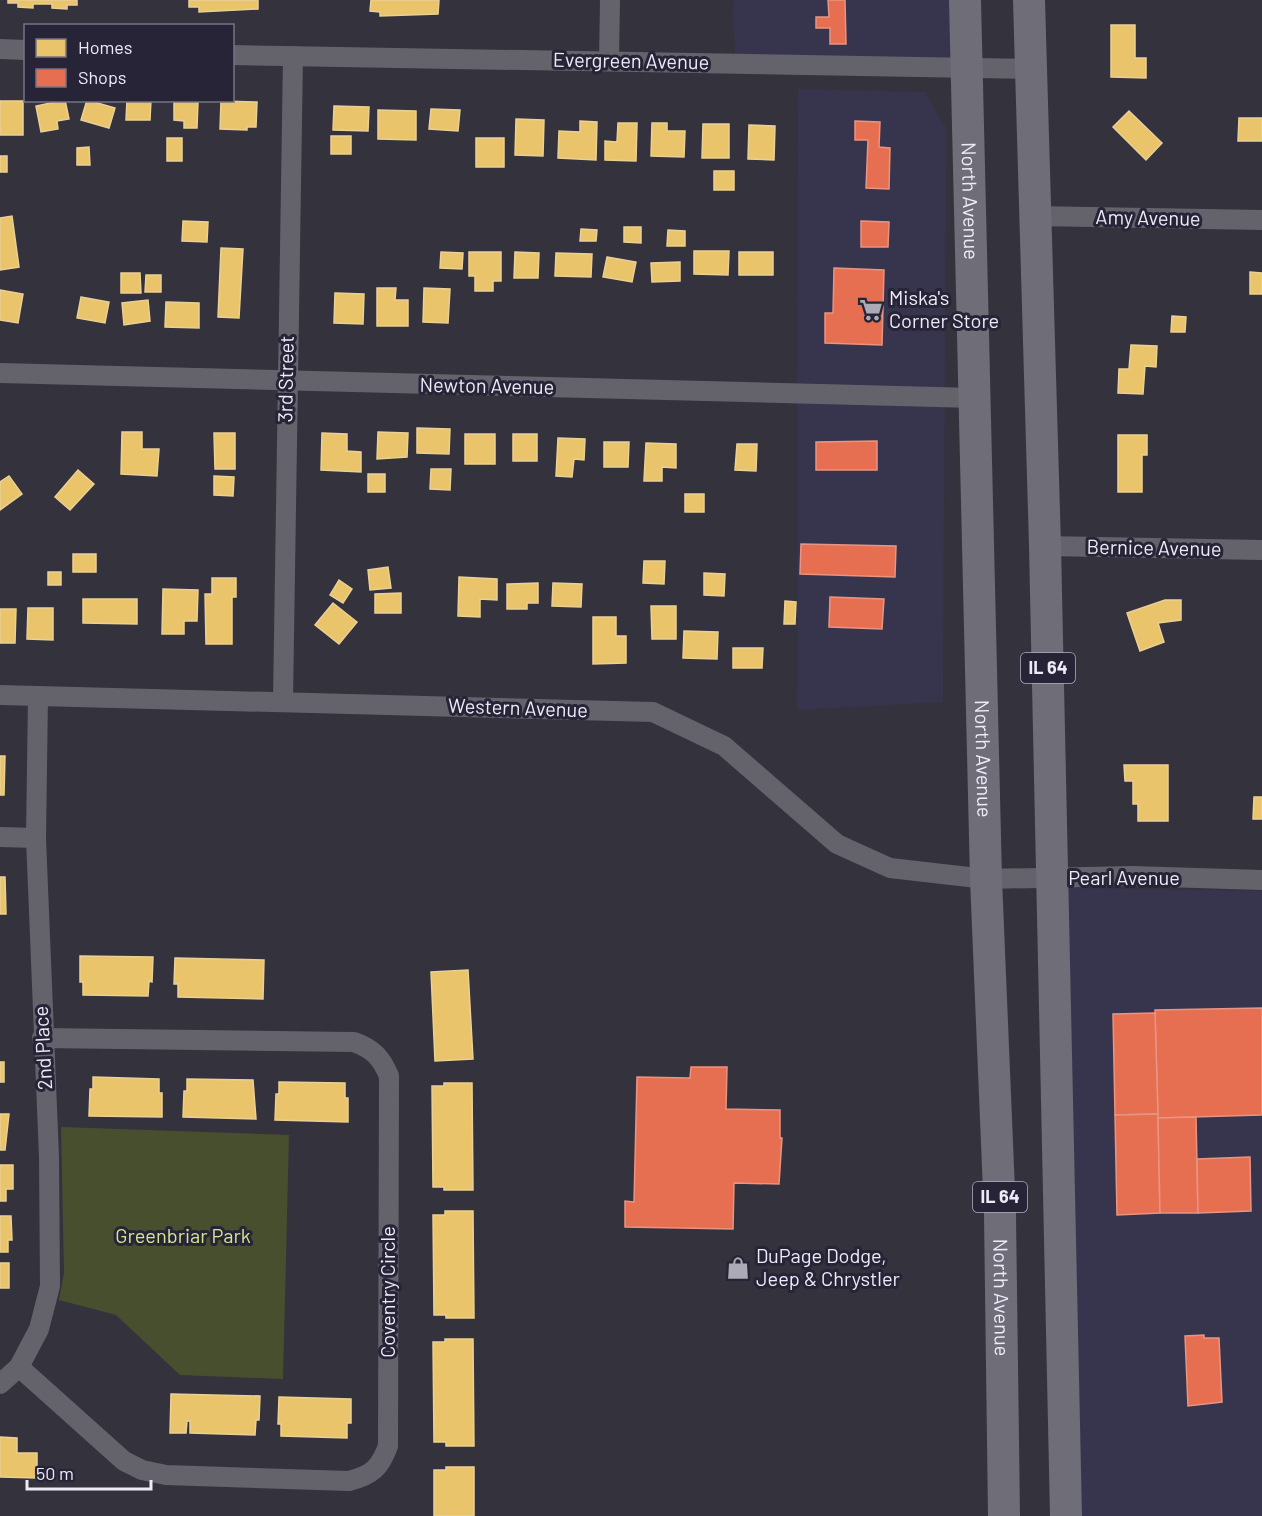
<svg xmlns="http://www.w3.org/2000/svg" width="1262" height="1516" viewBox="0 0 1262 1516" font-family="Barlow,sans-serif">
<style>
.built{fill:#37354d}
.green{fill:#484f2e}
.homes{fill:#e9c46a;stroke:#ead095;stroke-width:1.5}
.shops{fill:#e76f51;stroke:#e89483;stroke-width:1.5}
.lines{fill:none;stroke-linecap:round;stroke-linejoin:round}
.street{stroke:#64636c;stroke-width:20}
.primary{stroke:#6e6d78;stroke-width:32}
.labels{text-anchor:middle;stroke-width:6;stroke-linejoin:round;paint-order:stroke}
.shield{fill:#262436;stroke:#b1afbe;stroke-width:1.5}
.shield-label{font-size:18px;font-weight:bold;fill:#ecebf8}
.street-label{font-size:20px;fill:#ecebf8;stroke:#262436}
.poi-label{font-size:20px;fill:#ecebf8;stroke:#262436;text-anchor:start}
.park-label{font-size:20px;fill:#d4e78f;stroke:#262436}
</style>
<rect width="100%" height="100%" fill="#34323d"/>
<g class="built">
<path d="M733,0H959L961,66L735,54Z"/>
<path d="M798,89L925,92L946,129L943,702L797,710Z"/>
<path d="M1060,888L1262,891V1516H1073Z"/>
</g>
<path class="green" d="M61,1127L289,1135L283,1379L180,1375L116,1315L59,1300L64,1273Z"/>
<g class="homes">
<path d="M8,0H77V5H67V9L52,8V4H33V8L18,7V3H8Z"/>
<path d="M189,0H258V9L199,12V7H189Z"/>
<path d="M371,0H439L438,14L380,16V12L370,11Z"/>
<path d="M1111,25H1135V58H1146V78L1111,77Z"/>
<path d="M65,100L69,119L57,121L58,129L41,132L36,106Z"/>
<path d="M87,100L115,108L109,128L81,120Z"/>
<path d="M127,100H151L150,120H126Z"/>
<rect x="0" y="101" width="23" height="34"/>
<path d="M174,101L198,102L197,128H184V121L174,120Z"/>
<path d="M221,101L257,102L256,127H247V130L220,129Z"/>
<path d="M334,106L369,107L368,131L333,130Z"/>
<path d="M431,109L460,110L458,131L429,129Z"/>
<path d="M378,110L416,111V140L378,139Z"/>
<path d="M1129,111L1162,143L1146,160L1113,127Z"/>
<path d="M1239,118H1262V141H1238Z"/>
<path d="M516,119L544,120L543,156L515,155Z"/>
<path d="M580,121L597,122L596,160L558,158L559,131L580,132Z"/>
<path d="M618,123H637L636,161L605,160V141L617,142Z"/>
<path d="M652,123H667V131H685L684,157L651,156Z"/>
<path d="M703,124H729V158H702Z"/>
<path d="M749,125L775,126L774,160L748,159Z"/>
<rect x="331" y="136" width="20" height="18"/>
<rect x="167" y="138" width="15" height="23"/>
<rect x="476" y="138" width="28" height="29"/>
<path d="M89,147L90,165H77V148Z"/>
<rect x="0" y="156" width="7" height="16"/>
<rect x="714" y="171" width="20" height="19"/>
<path d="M12,216L19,267L0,270V218Z"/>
<path d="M183,221L208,222L207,242L182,241Z"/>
<path d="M624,227H641V243L624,242Z"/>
<path d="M581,229L597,230L596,241H580Z"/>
<path d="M668,230L685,231V246H667Z"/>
<path d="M221,248L243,249L239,318L218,317Z"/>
<path d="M694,251H729L728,275L694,274Z"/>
<path d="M441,252L463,253L462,269L440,268Z"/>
<path d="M469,252H501V281H493V291H475V276H469Z"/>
<path d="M515,252L539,253L538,278H514Z"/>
<rect x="739" y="252" width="34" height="23"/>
<path d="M556,253L592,254L591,277L555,276Z"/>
<path d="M607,257L636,262L632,282L603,277Z"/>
<path d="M680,262V281L652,282L651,263Z"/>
<path d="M1250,272L1262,273V294H1250Z"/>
<path d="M121,273H140L141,293H121Z"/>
<path d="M146,275H161V292H145Z"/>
<path d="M377,288H396L395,300H408V326H377Z"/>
<path d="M424,288L450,289L448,323L423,322Z"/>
<path d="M0,290L23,294L18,323L0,320Z"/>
<path d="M335,293L364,294L363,324L334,323Z"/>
<path d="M81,297L109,302L105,323L77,318Z"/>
<path d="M148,300L150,321L124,325L122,303Z"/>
<path d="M166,302L199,303V328L165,327Z"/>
<path d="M1172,316L1186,317L1185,332H1171Z"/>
<path d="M1131,345L1157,346L1156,367L1145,366L1143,394L1118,393L1119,369H1129Z"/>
<path d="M417,428L450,429L449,454L417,453Z"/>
<path d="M122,432H142V449H159L157,476L121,474Z"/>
<path d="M378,432L408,433L407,457L377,459Z"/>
<path d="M214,433H235V469H215Z"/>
<path d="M322,433L347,434V451L361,452V472L321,470Z"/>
<rect x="465" y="434" width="30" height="30"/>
<rect x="513" y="434" width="24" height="27"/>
<path d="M1118,435H1147V455H1142V492H1118Z"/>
<path d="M558,438L585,439L584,460L574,459L572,477L556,476Z"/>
<path d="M604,442H629L628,467H604Z"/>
<path d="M646,443L676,444V468L662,467V481H644Z"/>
<path d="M737,444H757L756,471L735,470Z"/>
<path d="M431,469H451L450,490L430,489Z"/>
<path d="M78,470L94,484L70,510L55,497Z"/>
<rect x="368" y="474" width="17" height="18"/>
<path d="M9,476L22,494L0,510V482Z"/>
<path d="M214,476L234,477L233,496L214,495Z"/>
<rect x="685" y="494" width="19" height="18"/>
<rect x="73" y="554" width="23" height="18"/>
<path d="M644,561H665L664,584L643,583Z"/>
<path d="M388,567L391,588L370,590L368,570Z"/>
<rect x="48" y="572" width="13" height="13"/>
<path d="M704,573L725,574L724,596L704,595Z"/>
<path d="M459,577L497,579V600L480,599V617L458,616Z"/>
<path d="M212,578H236V597H232V644H206L205,594H212Z"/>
<path d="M339,580L352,589L343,603L330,595Z"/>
<path d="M538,583V603H527V609H507V584Z"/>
<path d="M553,583L582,584L581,607L552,606Z"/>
<path d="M163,589L198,590L197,621H184V634H162Z"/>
<path d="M401,593V613H375V594Z"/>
<path d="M83,599H137V624L83,623Z"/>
<path d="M1165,600H1181V620L1158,623L1164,642L1140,651L1127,613Z"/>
<path d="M785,601L796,602L795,624H784Z"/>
<path d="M333,603L357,622L339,644L315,625Z"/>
<path d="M651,606H676V639H652Z"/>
<path d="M28,608H53V640L27,639Z"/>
<path d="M0,609H16L15,643H0Z"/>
<path d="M593,617H616V636H626V663L593,664Z"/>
<path d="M684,631L718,632L717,659L683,658Z"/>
<path d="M733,648H763L762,668H733Z"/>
<path d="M0,756H5L4,795H0Z"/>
<path d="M1124,765H1168V821H1138V804H1133V781H1125Z"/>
<path d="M1254,797H1262V819H1253Z"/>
<path d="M0,877H5L6,914H0Z"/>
<path d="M80,956L153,957L152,982L149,981L148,996L83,995V982H80Z"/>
<path d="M175,958L264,960L263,999L178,997V984H174Z"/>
<path d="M468,970L473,1059L435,1061L431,972Z"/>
<rect x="0" y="1062" width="4" height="20"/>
<path d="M93,1077L159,1079V1093H162V1117L89,1116L90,1089H93Z"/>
<path d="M187,1079L253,1080L256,1119L183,1117L184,1091H187Z"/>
<path d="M279,1082L345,1083V1098H348V1122L275,1120L276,1094H279Z"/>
<path d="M444,1083H472L473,1190H444V1187H433L432,1086H444Z"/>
<path d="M0,1114H9L5,1150H0Z"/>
<path d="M0,1165H13V1189H6V1201H0Z"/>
<path d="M445,1211H473L474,1318H446V1315H434L433,1215H445Z"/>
<path d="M0,1216H11L12,1240H8V1252H0Z"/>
<rect x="0" y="1263" width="9" height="25"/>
<path d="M445,1339H473L474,1446H446V1442H434L433,1342H445Z"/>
<path d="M171,1394L260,1396L259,1420H256L255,1435L190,1433V1421H187L186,1433H170Z"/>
<path d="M279,1397L351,1399V1423H347V1438L281,1436V1424H278Z"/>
<path d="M0,1437L17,1438V1453H37V1478L0,1477Z"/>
<path d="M446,1467H474V1516H434V1470H446Z"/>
</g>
<g class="shops">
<path d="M828,0H845L846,44H830V28H816V17H829Z"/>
<path d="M855,121L880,122L879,147L890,148L889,189L866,188L868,140H855Z"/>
<path d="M861,221L889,222L888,247H861Z"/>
<path d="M834,268L884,270L882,345L825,343V313H833Z"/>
<path d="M877,441V470H816V442Z"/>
<path d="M801,544L896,546L895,577L800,574Z"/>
<path d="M830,597L884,599L882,629L829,627Z"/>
<path d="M1262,1008V1115L1158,1118L1155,1010Z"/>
<path d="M1155,1013L1158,1114L1115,1115L1113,1014Z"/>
<path d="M691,1067H727L726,1109L780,1110V1138H782L779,1184L734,1183L733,1229L625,1227V1201L634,1202L637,1077L690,1078Z"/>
<path d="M1158,1114L1160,1213L1117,1215L1115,1115Z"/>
<path d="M1196,1117L1198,1213H1160L1158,1118Z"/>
<path d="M1250,1157L1251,1211L1198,1213L1197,1159Z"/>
<path d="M1204,1335V1338H1219L1222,1402L1188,1406L1185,1336Z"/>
</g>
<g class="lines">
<g class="street">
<path d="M0,49L26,50"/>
<path d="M232,55L1030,69"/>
<path d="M609,60L610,0"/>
<path d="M1033,216L1262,220"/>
<path d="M0,373L975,398"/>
<path d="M1045,546L1262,550"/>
<path d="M0,695L653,712L724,746L837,844L890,868L986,879L1132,876L1262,880"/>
<path d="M283,701L293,56"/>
<path d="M0,837L36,838"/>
<path d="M19,1367L124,1461L142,1470L166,1475L349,1481C372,1475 380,1468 388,1446L389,1076C381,1057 373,1049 354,1042L42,1038"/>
<path d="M0,1384L19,1367L39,1329L50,1286L49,1157L36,838L38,696"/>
</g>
<g class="primary">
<path id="s1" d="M965,0L986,879L1000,1215L1004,1516"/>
<path d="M1029,0L1045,546L1066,1516"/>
</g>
</g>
<defs>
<g id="supermarket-bare" transform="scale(1.8)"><path d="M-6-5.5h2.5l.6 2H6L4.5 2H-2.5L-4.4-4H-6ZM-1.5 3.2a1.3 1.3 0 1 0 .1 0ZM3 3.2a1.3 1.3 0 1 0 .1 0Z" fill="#acaab7" stroke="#262436" stroke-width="2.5" paint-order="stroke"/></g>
<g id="shop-bare" transform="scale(1.8)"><path d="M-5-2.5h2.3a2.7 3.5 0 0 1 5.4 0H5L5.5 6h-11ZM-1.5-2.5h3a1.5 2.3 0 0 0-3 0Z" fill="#acaab7" stroke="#262436" stroke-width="2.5" paint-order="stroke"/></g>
</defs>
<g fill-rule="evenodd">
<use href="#supermarket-bare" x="871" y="310"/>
<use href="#shop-bare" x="738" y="1268"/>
</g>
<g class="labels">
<g class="shield">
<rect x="1021" y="653" width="54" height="30" rx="4.5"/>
<rect x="973" y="1182" width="54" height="30" rx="4.5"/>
</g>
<g class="shield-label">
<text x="1048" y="674">IL 64</text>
<text x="1000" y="1203">IL 64</text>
</g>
<g class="street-label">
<text transform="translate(631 61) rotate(1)" y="7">Evergreen Avenue</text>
<text dy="7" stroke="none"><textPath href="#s1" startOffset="201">North Avenue</textPath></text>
<text transform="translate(1148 218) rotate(1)" y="7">Amy Avenue</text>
<text transform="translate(286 379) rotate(-89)" y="7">3rd Street</text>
<text transform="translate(487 386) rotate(1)" y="7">Newton Avenue</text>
<text transform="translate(1154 548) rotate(1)" y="7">Bernice Avenue</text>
<text transform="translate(518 708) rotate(2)" y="7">Western Avenue</text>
<text dy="7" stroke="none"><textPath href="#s1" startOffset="759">North Avenue</textPath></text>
<text x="1124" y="885">Pearl Avenue</text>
<text transform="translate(43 1048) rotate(-93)" y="7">2nd Place</text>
<text transform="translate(388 1292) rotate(-90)" y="7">Coventry Circle</text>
<text dy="7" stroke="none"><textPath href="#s1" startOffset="1298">North Avenue</textPath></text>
</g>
<g class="poi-label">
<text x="889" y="305">Miska's<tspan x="889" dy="23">Corner Store</tspan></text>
<text x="756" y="1263">DuPage Dodge,<tspan x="756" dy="23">Jeep &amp; Chrystler</tspan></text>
</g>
<g class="park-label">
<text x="183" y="1243">Greenbriar Park</text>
</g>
</g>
<rect x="24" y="24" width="210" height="78" fill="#262436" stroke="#757484" stroke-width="1.5"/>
<rect x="36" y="39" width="30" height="18" fill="#e9c46a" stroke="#757484" stroke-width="1.5"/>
<text x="78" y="54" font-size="18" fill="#ecebf8">Homes</text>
<rect x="36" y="69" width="30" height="18" fill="#e76f51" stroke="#757484" stroke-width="1.5"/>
<text x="78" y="84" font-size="18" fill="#ecebf8">Shops</text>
<path d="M27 1480v9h124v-9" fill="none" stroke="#ecebf8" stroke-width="3"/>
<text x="36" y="1480" font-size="18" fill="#ecebf8" stroke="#262436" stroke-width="4.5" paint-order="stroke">50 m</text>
</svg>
